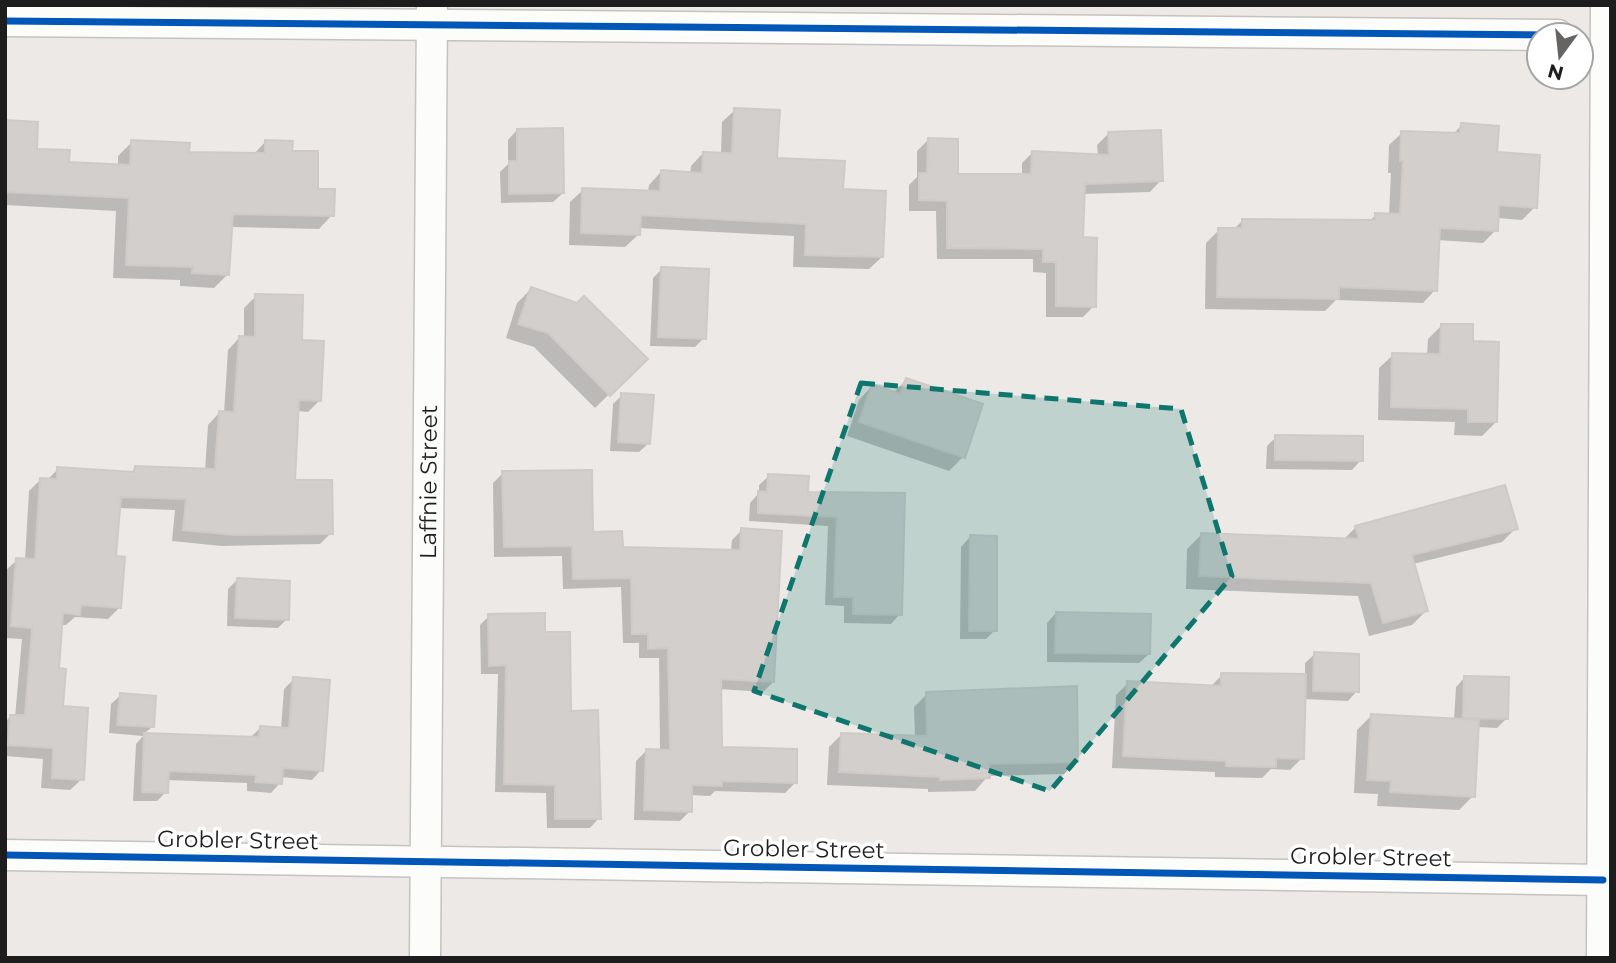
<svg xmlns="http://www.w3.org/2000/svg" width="1616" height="963" viewBox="0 0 1616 963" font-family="Montserrat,sans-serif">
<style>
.shadow{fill:#0003}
.building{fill:#d3cfcd;stroke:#cfcac7;stroke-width:2}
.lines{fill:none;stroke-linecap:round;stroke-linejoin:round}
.minor-casing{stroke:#c4c3c2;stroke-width:33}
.minor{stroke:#fcfcfb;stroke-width:30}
.cycleway-casing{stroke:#fff;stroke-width:11}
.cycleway{stroke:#0057b8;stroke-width:7}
.marked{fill:#0f766e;fill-opacity:0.2;stroke:#0f766e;stroke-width:5;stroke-dasharray:14 9;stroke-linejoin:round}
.labels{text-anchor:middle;stroke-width:7;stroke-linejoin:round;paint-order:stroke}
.street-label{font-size:23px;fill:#1d1d1d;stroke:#fff}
</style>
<rect width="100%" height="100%" fill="#ece9e6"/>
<g class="shadow">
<path d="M735,110L776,160L842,191L882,257L869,269L793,267L794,236L638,228V235L625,247L569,245L570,202L583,190L648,192L649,185L661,172L690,174L691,166L703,153L721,154L722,122Z"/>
<path d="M5,122L36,151L67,164L118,166V156L132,142L188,153L253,155L265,142L290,153L332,215L319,229L230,227L227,275L214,288L180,286V280L113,278L116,211L5,205Z"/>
<path d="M1462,125L1495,154L1535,207L1522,220L1497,218L1496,230L1483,243L1437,240L1435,290L1423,303L1336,300L1325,311L1205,309L1206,243L1219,230H1233L1243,220L1368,222L1376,215H1389L1391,173H1388L1389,145L1402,133L1452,135Z"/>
<path d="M517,130L563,193L553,202L501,203L500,172L508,164V140Z"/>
<path d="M1108,134L1161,180L1150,192L1083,194L1081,239L1094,306L1083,317H1046V273L1033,272V259H937L936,211H909V185L917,177V151L928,140L956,175H1022V163L1033,152L1098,156L1097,145Z"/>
<path d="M662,269L704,338L695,347L650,346L653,278Z"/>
<path d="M531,289L645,359L595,408L534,347L506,338L517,303Z"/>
<path d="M256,296L301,342L320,400L308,412L297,411L293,482L331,533L320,544L222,546L172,541L175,510L118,508L114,558L119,608L108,619L75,617L66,625H61L57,670L61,708L82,779L70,790L41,788L43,759L5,756V722L11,716L15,717L22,639L5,638V571L17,560H25L29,491L41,479L47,480L58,469L130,474L135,468L205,471L208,425L219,413H224L228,350L239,338H244V308Z"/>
<path d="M1441,326L1471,343L1496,422L1482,436L1454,435L1455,422L1378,420L1379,368L1393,355H1427L1428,339Z"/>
<path d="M906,380L963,457L949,471L847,436L859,400L872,386L893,393Z"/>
<path d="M622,395L649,443L639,452L610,451L613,404Z"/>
<path d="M1276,437L1361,460L1352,470L1266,469L1267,446Z"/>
<path d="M503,473L591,534L621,549L731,551L732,540L742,530L773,682L763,692L719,689L720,748L795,783L785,793L715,791L710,796L690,795V811L680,821L634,820L636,761L646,751L660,752L659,658H639V643H623L621,587L563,589L562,556L494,557L493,483Z"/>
<path d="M769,476L806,494L903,495L900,614L891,624L844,623V606L825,605L828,526L749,521L750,503L759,493V485Z"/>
<path d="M1356,527L1516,528L1502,542L1413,564L1426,611L1412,625L1369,636L1358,596L1186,589L1187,549L1201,535L1343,540Z"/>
<path d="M970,537L995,630L986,639H960L961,547Z"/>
<path d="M237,580L287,619L278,628L227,626L228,589Z"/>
<path d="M1056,613L1149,654L1139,663L1047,662V623Z"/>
<path d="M489,616L544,634L569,712L599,818L590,828H547L546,793L495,792L498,674H481L480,625Z"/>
<path d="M1315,654L1357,691L1348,701L1303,699L1302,758L1290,770L1271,769L1262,778L1215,777V772L1112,768L1116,695L1128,683L1209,688L1222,675L1305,676V663Z"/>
<path d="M1465,677L1506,719L1497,728L1477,727L1473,796L1459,810L1377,806L1378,794L1354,793L1357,730L1371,716L1454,720L1456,687Z"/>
<path d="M294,679L321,770L312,780L281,777L280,783L271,793L247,791V783L167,780L166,792L157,801H133L136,744L143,736L109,733L111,704L121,695L152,727L144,734L251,737L260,728L281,729L284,689Z"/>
<path d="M927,694L1076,761L1064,774L988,776L975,791L928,792V789L827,785L829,747L842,734L915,737L914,707Z"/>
</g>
<g class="building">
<path d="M734,108L780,110L777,158L845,161L843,189L886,191L883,257L805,255L806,224L641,215L640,235L581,233L582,188L660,191L661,170L702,173L703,152L732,153Z"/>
<path d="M5,120L38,122L37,149L70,150L69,162L130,165L131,140L190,143L189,152L265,153V140L293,141L292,151H318V189H335L334,216L233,214L229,275L192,273L193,267L126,265L129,198L5,192Z"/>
<path d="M1461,123L1499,126L1497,152L1540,155L1537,208L1499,205L1498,231L1440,228L1437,291L1339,287V299L1217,297L1218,228H1242V219L1375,220V213L1400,214L1403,161H1400L1401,131L1460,133Z"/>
<path d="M563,128L564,193L509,194V161H517V129Z"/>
<path d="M1161,130L1163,181L1085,184L1083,237L1097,238L1096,307L1056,306V262H1043V249L947,248V201L919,200V173H927L928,138L958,139V174H1031L1032,151L1109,155L1108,132Z"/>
<path d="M661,267L709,269L706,339L658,337Z"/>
<path d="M531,287L577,303L584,296L648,359L610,396L548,333L518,324Z"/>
<path d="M255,294L303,295L302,340L324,341L321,401L299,400L295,480H332L333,534L235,535L183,530L186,499L121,497L116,556L125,557L121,608L81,605L80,615L63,613L59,668L66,669L63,706L88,708L84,780L52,778L53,748L8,745L10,715H25L32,628L11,626L16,558L35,559L40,478L57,479V467L134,472L135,466L215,469L219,411L234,412L239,336L255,337Z"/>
<path d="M1441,324H1473V341L1499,342L1497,422H1468V409L1391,407L1392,353L1440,354Z"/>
<path d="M906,378L983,404L965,458L859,422L872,384L900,394Z"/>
<path d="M621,393L654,395L650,444L618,442Z"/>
<path d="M1275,435L1363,436V461L1275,460Z"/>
<path d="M592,470L593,532L622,531L623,547L740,550L741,528L782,531L774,682L721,679L722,747L797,749V783L722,781V786L692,785V812L644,810L646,749L670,750L668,648L648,649V634H632L631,578L573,579L572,546L504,547L502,471Z"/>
<path d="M768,474L809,476L808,492L905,493L902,615L853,614V597H834L837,517L758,513V491L767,492Z"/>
<path d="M1505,485L1518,529L1412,555L1428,611L1383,623L1371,583L1199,576L1201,533L1359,539L1355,526Z"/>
<path d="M970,535L997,536V631H969Z"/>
<path d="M237,578L290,581L289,620L235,618Z"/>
<path d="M1056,612L1151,614L1150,654L1055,653Z"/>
<path d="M545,613V632H570L571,711L598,710L601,819H555V785L504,784L506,665L489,666L488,614Z"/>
<path d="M1314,652L1359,654V692L1313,691Z"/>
<path d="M1221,673L1306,674L1304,759L1276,758V767L1226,766V761L1123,756L1127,681L1221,686Z"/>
<path d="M1464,676L1509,677L1508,719L1463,718Z"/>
<path d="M293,677L330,680L323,771L283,768L282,784L255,782L256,775L169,771L168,793L142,792L144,733L259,737L260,726L289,728Z"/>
<path d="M1077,686L1078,762L989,764L990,778L940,780V777L839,772L841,733L927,736L926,692Z"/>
<path d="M120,693L156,696L154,727L117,725Z"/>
<path d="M1371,714L1479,720L1475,797L1390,792L1391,781L1367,780Z"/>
</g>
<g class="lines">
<g class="minor-casing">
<g id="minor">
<path d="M5,21L1558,35"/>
<path d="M5,855L1603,880"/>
<path id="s1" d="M425,958L432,6"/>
<path d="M1602,958L1606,5"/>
</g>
</g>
<use href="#minor" class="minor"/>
<g class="cycleway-casing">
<g id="cycleway">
<path d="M5,21L1558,35"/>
<path d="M5,855L1603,880"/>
</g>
</g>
<use href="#cycleway" class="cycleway"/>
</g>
<path class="marked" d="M861,383L1181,409L1232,576L1050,791L754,691Z"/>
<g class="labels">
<g class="street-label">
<text dy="8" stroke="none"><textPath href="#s1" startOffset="476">Laffnie Street</textPath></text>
<text transform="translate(238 840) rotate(1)" y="8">Grobler Street</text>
<text transform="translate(804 849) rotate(1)" y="8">Grobler Street</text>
<text transform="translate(1371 857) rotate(1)" y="8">Grobler Street</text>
</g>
</g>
<rect width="1616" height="963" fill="none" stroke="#1d1d1d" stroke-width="14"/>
<g transform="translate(1560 56) rotate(195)"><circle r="33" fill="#ffffff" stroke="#a5a5a5" stroke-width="2"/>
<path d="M0-5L12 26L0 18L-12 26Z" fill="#656463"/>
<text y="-10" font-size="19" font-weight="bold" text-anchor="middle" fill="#1d1d1d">N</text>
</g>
</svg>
